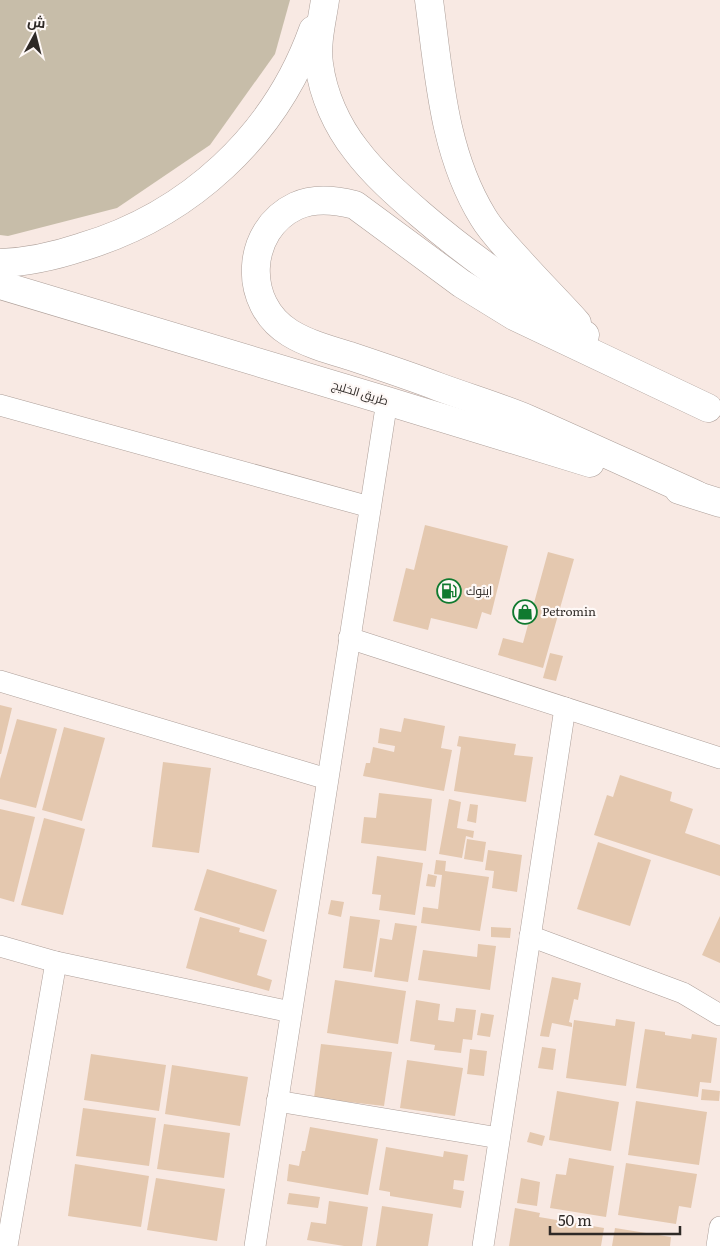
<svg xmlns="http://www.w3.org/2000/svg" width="720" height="1246" viewBox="0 0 720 1246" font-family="Literata,Cairo,serif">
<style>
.green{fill:#c7bda9}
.building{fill:#e4c8af}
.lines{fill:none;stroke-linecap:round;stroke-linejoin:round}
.street-casing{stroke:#ad9f99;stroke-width:22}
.secondary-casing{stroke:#ad9f99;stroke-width:29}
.primary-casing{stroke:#ad9f99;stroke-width:29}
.street{stroke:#fff;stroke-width:21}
.secondary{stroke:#fff;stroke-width:28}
.primary{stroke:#fff;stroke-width:28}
.labels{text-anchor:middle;stroke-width:4.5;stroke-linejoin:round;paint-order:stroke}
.street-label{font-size:12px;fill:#2e2926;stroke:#fef8f6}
.poi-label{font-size:12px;fill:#2e2926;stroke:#fef8f6;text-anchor:start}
</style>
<rect width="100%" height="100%" fill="#f8e9e3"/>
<path class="green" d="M0,0H290L275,54L210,145L117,208L8,236L0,235Z"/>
<g class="building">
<path d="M425,525L508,546L491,615L482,612L477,629L431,618L428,630L393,621L406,568L414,570Z"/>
<path d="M548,552L574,559L543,668L498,655L503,638L523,643Z"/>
<path d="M550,653L563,656L556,681L543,678Z"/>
<path d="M0,705L12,708L1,754H0Z"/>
<path d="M404,718L445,726L441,748L452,750L444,791L363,776L366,763H370L373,747L394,752L395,746L378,743L380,728L401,732Z"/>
<path d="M17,719L57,729L36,808L0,799V779Z"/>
<path d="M64,727L105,738L82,821L42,810Z"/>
<path d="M459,736L516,744L514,755L533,757L526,802L454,791L461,747L457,746Z"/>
<path d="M163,762L211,768L199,853L152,847Z"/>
<path d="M620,775L672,792L670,801L693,809L685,833L720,845V876L594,835L607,795L613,797Z"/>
<path d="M379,793L432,799L426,851L361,843L364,817L376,818Z"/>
<path d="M449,799L461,802L457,828L474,831L473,838L466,836L462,858L439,854Z"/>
<path d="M470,804L478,805L476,823L467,821Z"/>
<path d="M0,809L35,817L14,902L0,898Z"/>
<path d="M44,818L85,829L63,915L21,905Z"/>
<path d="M467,839L486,842L483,862L464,859Z"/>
<path d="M598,842L651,860L630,926L577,909Z"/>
<path d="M488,850L522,855L517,892L492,888L494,871L485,870Z"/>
<path d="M377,856L423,863L415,915L379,910L381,895L372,894Z"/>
<path d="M436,860L446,861L445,871L489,877L480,931L421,923L423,907L438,909L442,875L434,874Z"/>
<path d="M207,869L277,890L264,932L194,910Z"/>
<path d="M428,874L437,876L435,887L426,886Z"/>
<path d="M331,900L344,902L341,917L328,914Z"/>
<path d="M350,916L380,920L372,972L343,968Z"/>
<path d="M720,916V963L702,955Z"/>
<path d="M200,917L240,928L239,932L267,940L257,975L272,980L269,991L186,968Z"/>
<path d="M395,923L417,926L408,982L374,977L380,938L392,940Z"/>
<path d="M491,927L511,928L510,938L491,937Z"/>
<path d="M478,944L496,946L490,990L418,980L423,950L477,957Z"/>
<path d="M552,977L581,983L578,1000L574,999L569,1022L572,1023V1027L552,1023L549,1037L540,1036Z"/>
<path d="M335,980L406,991L398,1044L327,1033Z"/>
<path d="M416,1000L440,1004L438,1020L454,1022L456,1008L476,1010L472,1040L463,1039L461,1053L434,1050L435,1045L410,1041Z"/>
<path d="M481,1013L494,1015L490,1037L477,1035Z"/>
<path d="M616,1019L635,1022L626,1086L566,1078L574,1020L615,1026Z"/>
<path d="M645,1029L665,1032V1035L691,1039L692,1034L717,1038L711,1083L700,1082L698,1097L636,1088Z"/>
<path d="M321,1044L392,1052L384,1106L314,1098Z"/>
<path d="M542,1047L556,1049L553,1070L538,1068Z"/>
<path d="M470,1049L487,1051L484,1076L467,1074Z"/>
<path d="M91,1054L166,1065L159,1111L84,1100Z"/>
<path d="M407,1060L463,1068L455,1116L400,1108Z"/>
<path d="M172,1065L248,1077L240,1126L165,1114Z"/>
<path d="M702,1089L720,1091L719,1101L701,1100Z"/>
<path d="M557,1091L619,1102L611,1151L549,1140Z"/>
<path d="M636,1101L707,1112L699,1165L628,1155Z"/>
<path d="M83,1108L156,1118L149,1166L76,1156Z"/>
<path d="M164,1124L230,1133L224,1178L157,1169Z"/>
<path d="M310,1127L378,1139L368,1195L287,1181L289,1164L299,1166L302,1151H305Z"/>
<path d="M530,1132L545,1136L542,1146L527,1142Z"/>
<path d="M386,1147L443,1157L444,1151L468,1155L464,1181L454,1180L453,1189L464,1191L461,1208L390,1196V1192L379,1190Z"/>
<path d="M569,1158L614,1166L606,1217L550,1208L556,1174L566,1175Z"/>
<path d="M626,1163L697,1174L691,1208L679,1206L676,1224L618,1215Z"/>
<path d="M75,1164L149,1176L141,1227L68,1216Z"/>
<path d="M156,1178L225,1189L217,1241L147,1230Z"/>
<path d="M521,1178L540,1182L537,1206L517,1203Z"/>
<path d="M289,1193L320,1197L318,1208L287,1204Z"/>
<path d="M329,1201L368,1207L362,1246H344L307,1240L311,1222L326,1224Z"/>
<path d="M382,1206L433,1214L428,1246H376Z"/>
<path d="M515,1208L540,1213L539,1217L604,1228L601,1246H509Z"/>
<path d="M615,1228L671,1237L670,1246H612Z"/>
</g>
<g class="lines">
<g class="street-casing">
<g id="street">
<path d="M0,405L370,507"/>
<path d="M349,638L720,758"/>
<path d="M0,681L327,779"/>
<path d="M530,936L683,993L720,1015"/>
<path d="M0,946L56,962L291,1012"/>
<path d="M277,1101L499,1138"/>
<path d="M7,1246L56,962"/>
<path d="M255,1246L387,401"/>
<path d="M483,1246L565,708"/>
<path d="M717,1246L720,1227"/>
</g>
</g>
<g class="secondary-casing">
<path id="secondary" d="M429,0C439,74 443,152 483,217C493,234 509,249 522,264C540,284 559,303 577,323"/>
</g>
<g class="primary-casing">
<g id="primary">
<path d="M325,0C322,21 316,43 319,64C323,95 337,126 356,150C374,174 398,195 420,214C472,259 529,297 585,335"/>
<path d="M0,263C28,262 55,256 82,247C189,215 275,136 313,30"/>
<path d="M0,285L387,401L590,463"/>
<path d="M679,490L720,503"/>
<path d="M697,495C641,470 585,444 528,419C499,407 469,398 439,387C410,376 380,366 350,356C330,350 308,344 290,333C242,304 245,230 296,206C315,197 336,200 355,205L462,284L514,316L708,408"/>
</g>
</g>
<use href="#street" class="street"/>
<use href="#secondary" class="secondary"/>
<use href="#primary" class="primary"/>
</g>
<defs>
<g id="fuel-ring" transform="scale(1.25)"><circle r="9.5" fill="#fef8f6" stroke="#107a2f" stroke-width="1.5"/><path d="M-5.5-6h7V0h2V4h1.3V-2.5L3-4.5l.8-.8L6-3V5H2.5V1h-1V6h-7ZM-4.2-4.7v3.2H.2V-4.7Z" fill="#107a2f"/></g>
<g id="shop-ring" transform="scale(1.25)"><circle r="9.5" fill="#fef8f6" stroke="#107a2f" stroke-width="1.5"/><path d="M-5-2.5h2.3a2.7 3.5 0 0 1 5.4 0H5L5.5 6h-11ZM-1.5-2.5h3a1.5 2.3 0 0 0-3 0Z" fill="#107a2f"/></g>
</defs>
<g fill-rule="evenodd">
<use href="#fuel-ring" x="449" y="591"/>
<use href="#shop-ring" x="525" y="612"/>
</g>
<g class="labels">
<g class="street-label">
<text transform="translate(360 393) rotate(17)" y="4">طريق الخليج</text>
</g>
<g class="poi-label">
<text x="466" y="595">اينوك</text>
<text x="542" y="616">Petromin</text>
</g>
</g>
<g transform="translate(35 35) rotate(7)" stroke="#fef8f6" stroke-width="4" paint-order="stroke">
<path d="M0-4L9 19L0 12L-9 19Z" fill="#2e2926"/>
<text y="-8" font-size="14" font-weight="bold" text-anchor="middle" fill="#2e2926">ش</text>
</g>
<path d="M550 1226v8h130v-8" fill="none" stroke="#2e2926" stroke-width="2.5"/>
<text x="558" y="1226" font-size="15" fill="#2e2926" stroke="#fef8f6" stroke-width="4" paint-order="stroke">50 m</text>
</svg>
